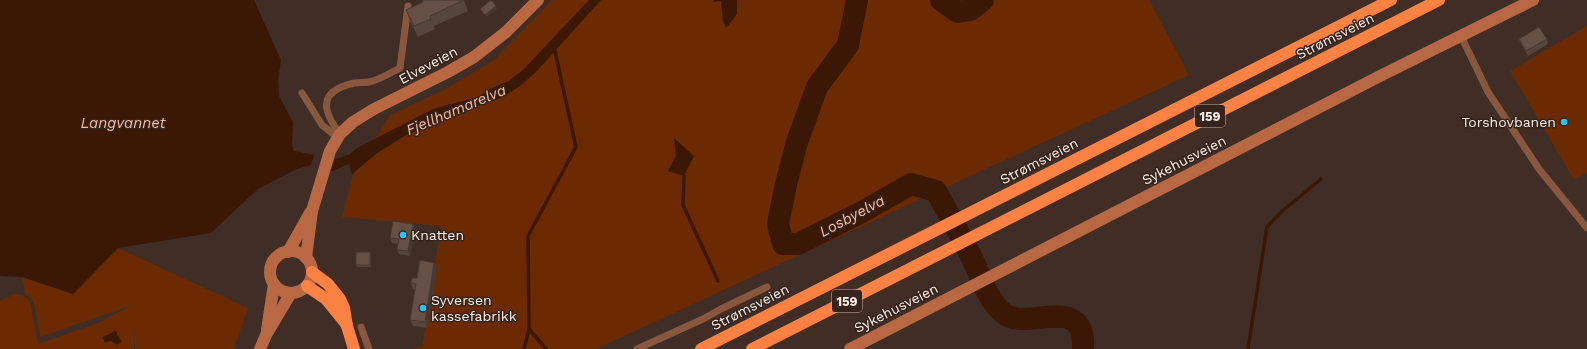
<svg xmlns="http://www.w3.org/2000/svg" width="1587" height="349" viewBox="0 0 1587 349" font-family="'Work Sans',sans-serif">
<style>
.green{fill:#6b2a02}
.water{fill:#3b1705}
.pier{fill:#402e26}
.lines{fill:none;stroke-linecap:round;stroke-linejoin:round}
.stream{stroke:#3b1705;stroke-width:3.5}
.river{stroke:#3b1705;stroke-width:22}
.lane{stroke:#895740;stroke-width:7}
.secondary{stroke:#b86943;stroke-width:12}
.highway{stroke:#fc8244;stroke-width:12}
.wall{fill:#56453d}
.shaded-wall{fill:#463832}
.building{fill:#645047;stroke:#463832}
.poi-dot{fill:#1ec9fd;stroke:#36241c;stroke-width:1.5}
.labels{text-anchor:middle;stroke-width:3;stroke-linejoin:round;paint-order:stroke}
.shield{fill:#36241c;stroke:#beb1aa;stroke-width:1}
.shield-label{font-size:13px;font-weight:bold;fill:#f9ede7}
.street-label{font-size:14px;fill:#f9ede7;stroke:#36241c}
.poi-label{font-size:14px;fill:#f9ede7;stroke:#36241c;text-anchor:start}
.water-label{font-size:15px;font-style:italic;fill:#f9bb9e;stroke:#36241c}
</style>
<rect width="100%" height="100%" fill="#402e26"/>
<g class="green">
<path d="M552,0H1149L1189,75L596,349H410L422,347L441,226L342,217L353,175L390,115L444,90L494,60Z"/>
<path d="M1587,26V173L1574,180L1510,71Z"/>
<path d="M118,248L248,308L234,349H135V326L134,349H0V301C10,295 23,290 30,302L38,344L98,323L132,305L40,337L34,304L31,298L25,293L22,277L73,294Z"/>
</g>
<g class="water">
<path d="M0,0H254L281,60L278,81L279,96L293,122L292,145L294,151L336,159L350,154L357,148L433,109L478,97L492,88L509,81L524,69L589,0H601L536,72L520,86L501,98L443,118L406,135L376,154L352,174L349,164L332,171L311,165L297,169L258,189L211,233L118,248L73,294L22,277L0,276Z"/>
<path d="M714,0H737V14L726,28L723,21L721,1L712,2Z"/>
<path d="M674,138L694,156L684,176L668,171L676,156Z"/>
<path d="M114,330L117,332V335L122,341L117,345L111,341L105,342L102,337L112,333Z"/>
</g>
<path class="pier" d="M315,153L336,156L331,172L310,167Z"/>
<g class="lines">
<g class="stream">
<path d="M684,176L683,205L718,281"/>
<path d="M529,329L546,349"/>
<path d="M524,349L529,329L528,236L576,147L554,47"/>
<path d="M1248,349L1267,227L1281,212L1321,179"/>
</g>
<g class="river">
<path d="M857,0L848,45L817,87L797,142L786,184L778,224L783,244H798L862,212L911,184L936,191C948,213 961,236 972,258C981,277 988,303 1006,315C1028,330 1087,293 1083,349"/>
<path d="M941,0L958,12L970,10L983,0"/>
</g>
<g class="lane">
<path d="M1461,36L1488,92L1539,169L1587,228"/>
<path d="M302,93L322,125L337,137"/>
<path d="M340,134C321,109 319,91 354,83C359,82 364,83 369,82C379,80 390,73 400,68L408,6"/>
<path d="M361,327L369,349"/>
<path d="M637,349L703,319L721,309L767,287"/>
</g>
<g class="secondary">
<circle cx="291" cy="272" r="21"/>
<path d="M288,252L310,213"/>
<path d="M306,258L312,211L330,151L340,134L353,122L374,109L448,72L474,57L506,32L538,0"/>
<path d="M267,330L274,284"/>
<path d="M260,349L266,335L291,293"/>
<path d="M850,349L1380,76L1533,0"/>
</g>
<g class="highway">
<path d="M312,272L328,284L340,299L344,308L347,326L354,349"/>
<path d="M307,286L326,299L347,325"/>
<path d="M701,349L1391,0"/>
<path d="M752,349L1439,0"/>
</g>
</g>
<g class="wall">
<path d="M464,0L468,11L434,26L435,29L418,37L410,21L406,10Z"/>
<path d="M1519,39H1547L1548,44L1528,56L1521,44Z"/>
<path d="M413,224L415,228L410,256L399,254L397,250L398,244L392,243L390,238Z"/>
<path d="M370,252L371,254V267H357L356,265Z"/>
<path d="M434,263L437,269L427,328L413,326L410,320L415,290L413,289L411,283L417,278Z"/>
</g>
<g class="shaded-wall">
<path d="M496,6L497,9L486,17L485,15Z"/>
<path d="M413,224L415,228L410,256L408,251Z"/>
<path d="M370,252L371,254V267L370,265Z"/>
<path d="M434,263L437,269L427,328L425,322Z"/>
</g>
<g class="building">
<path d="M422,0H464L430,16L431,19L414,26L406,10L423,2Z"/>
<path d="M491,0L496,6L485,15L480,9Z"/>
<path d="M1539,27L1547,39L1526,51L1519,39Z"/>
<path d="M393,221L413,224L408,251L397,250L399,239L390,238Z"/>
<rect x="356" y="252" width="14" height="13"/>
<path d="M420,260L434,263L425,322L410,320L416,284L411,283L412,278H417Z"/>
</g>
<g class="poi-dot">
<circle cx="1564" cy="122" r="4"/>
<circle cx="403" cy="235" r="4"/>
<circle cx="423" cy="308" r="4"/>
</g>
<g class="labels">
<g class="shield">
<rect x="1195" y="105" width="30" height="22" rx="3"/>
<rect x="832" y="290" width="30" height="22" rx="3"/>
</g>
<g class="shield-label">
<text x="1210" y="121">159</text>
<text x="847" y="306">159</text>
</g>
<g class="street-label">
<text transform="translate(1335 36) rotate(-27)" y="5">Strømsveien</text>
<text transform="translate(428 65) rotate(-28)" y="5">Elveveien</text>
<text transform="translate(1184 160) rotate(-27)" y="5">Sykehusveien</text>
<text transform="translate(1039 161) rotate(-27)" y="5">Strømsveien</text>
<text transform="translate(750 307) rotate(-27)" y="5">Strømsveien</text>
<text transform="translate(896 308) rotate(-27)" y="5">Sykehusveien</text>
</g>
<g class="poi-label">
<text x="1556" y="127" text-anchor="end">Torshovbanen</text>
<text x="411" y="240">Knatten</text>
<text x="431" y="305">Syversen<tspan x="431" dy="16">kassefabrikk</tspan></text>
</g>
<g class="water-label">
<text transform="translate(456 110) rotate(-23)" y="5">Fjellhamarelva</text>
<text x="123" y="128">Langvannet</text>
<text transform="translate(852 216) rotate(-28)" y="5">Losbyelva</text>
</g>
</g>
</svg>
